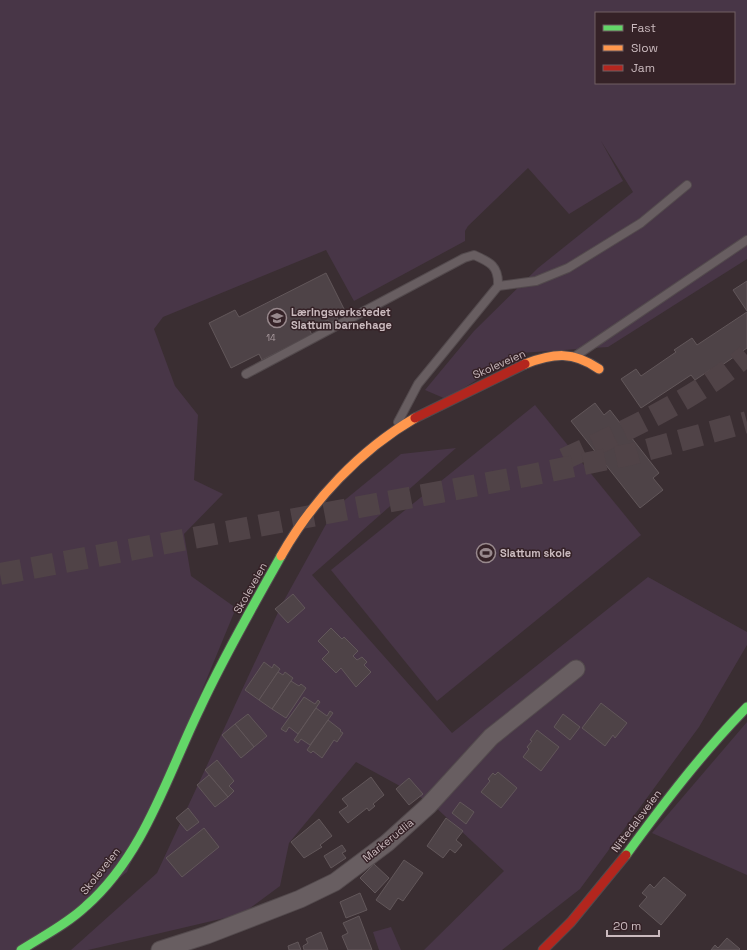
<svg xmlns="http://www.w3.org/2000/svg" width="747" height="950" viewBox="0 0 747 950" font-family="'Space Grotesk',sans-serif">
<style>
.green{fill:#483647;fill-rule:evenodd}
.building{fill:#4e4347;stroke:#62575a}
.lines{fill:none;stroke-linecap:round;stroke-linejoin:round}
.highway-tunnel{stroke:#504347;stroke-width:22;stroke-dasharray:22 11;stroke-linecap:butt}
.lane-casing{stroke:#534a4d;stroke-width:10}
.street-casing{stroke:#534a4d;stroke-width:19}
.fast-casing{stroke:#534a4d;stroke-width:11}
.slow-casing{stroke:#534a4d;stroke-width:11}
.jam-casing{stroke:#534a4d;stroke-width:11}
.lane{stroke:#685e61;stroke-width:8}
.street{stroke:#685e61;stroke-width:17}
.fast{stroke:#63d668;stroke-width:9}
.slow{stroke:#ff974d;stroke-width:9}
.jam{stroke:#b3261e;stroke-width:9}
.labels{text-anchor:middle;stroke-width:3;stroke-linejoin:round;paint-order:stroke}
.number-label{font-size:9px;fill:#ab9ca0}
.poi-label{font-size:11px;font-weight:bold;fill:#cababe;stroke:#352227;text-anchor:start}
.street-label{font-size:11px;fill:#cababe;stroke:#352227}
</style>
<rect width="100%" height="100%" fill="#3a2e32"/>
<g class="green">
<path d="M0,0H747V259L608,347L520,353L446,399L425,390L474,331L538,268L633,192L601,141L623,181L569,214L528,168L468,226L465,231V241L354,301L326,250L163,317L154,329L175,386L198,415L194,480L223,494L184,534L191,576L236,608L127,872L25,950H0ZM596,13H734V83H596Z"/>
<path d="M535,405L641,535L437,701L331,570Z"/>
<path d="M456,448L312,575L452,733L648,577L747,632V645L699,727L580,889L502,950H424L504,871L431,803L356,762L289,843L280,886L242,914L88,950H71L157,873L281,606L335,508L401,454Z"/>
<path d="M747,722V875L652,833Z"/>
<path d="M391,927L401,950H379L373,932Z"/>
</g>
<g class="building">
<path d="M326,273L345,311L336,315L338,319L330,323L328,320L309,329L312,335L262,360L259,354L231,368L209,323L235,310L239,317Z"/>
<path d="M747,281V311L733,290Z"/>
<path d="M747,312V348L712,372L710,370L695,380L691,375L641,408L621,379L636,369L641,376L676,352L674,350L692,338L697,345Z"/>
<path d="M595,403L604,415L610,410L659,473L653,478L663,490L640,508L571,421Z"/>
<path d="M293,594L305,608L288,623L275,609Z"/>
<path d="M331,628L342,639L344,637L358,651L353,656L357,660L362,657L367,662L364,665L371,672L356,687L341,668L336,673L322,659L329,652L318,641Z"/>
<path d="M264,662L272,668L274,664L280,669L259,700L245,690Z"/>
<path d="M278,672L283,675L285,672L293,678L272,709L259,700Z"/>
<path d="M291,681L299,686L301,684L306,688L286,718L272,709Z"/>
<path d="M304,697L315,704L318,700L320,702L298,734L289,727L286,732L281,729Z"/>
<path d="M601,703L627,723L615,738L613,735L605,746L582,728Z"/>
<path d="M316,708L327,716L330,711L333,713L310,745L301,739L298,743L294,740Z"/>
<path d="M248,714L267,736L254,747L235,724Z"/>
<path d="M563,714L580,727L570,740L554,727Z"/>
<path d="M328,720L341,730L340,731L343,733L337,742L334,740L322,758L313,751L311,753L307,750Z"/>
<path d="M235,724L254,747L241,758L222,735Z"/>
<path d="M537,730L559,747L541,771L523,757L529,749L527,747L532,741L530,740Z"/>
<path d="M217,760L234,781L229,786L234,791L228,797L205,770Z"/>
<path d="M498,772L517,788L501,808L481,792L490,781L488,779L493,773L495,775Z"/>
<path d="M209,775L228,797L215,807L197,785Z"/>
<path d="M371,777L384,795L373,804L375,806L369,811L367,808L348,823L339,812L348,806L342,799Z"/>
<path d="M409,778L423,794L409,805L396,789Z"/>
<path d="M460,802L474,812L466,824L452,813Z"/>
<path d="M188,808L199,822L187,831L176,818Z"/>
<path d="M446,818L463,831L456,840L462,845L455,853L450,849L443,858L427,846Z"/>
<path d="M319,819L332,836L320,845L322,847L304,858L291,842Z"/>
<path d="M204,828L219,847L182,877L166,858Z"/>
<path d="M342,845L346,851L342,853L346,858L331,868L324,856Z"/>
<path d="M404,860L423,873L403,901L398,898L390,910L376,900Z"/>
<path d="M374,864L389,878L375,893L360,878Z"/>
<path d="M664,877L686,895L661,925L639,906L647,897L642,893L650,884L654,888Z"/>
<path d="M360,893L367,910L346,918L340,902Z"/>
<path d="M359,916L372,950H348L342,936L348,933L343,923Z"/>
<path d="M321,932L328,950H304L303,946L308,943L306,939Z"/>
<path d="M727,938L740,949L739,950H711L715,945L718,948Z"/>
<path d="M298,942L301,950H289L288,946Z"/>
</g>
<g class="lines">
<g class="highway-tunnel">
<path d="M564,459C625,431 696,399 747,355"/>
<path d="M0,574L526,476L632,454L747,422"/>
</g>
<g class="lane-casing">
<g id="lane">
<path d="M498,286L536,281L568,268L641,223L687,185"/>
<path d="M577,355L747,240"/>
<path d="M246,374L464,258L474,255C490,262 499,266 498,286L418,384L398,422"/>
</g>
</g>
<g class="street-casing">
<path id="street" d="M160,950L207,935L300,899L335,882L387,843L428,806L491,737L576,669"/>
</g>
<g class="fast-casing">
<g id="fast">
<path d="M626,855C664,803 702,753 747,707"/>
<path d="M21,950C43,936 67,924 86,906C144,855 167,776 200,708C224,656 253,606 281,556"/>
</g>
</g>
<g class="slow-casing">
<g id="slow">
<path d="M525,364C554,353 573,351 599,369"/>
<path d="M281,556C312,501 360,450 415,418"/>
</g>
</g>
<g class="jam-casing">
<g id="jam">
<path d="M415,418L525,364"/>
<path d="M543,950L571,922L626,855"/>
</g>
</g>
<use href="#lane" class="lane"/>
<use href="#street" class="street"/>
<use href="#fast" class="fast"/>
<use href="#slow" class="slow"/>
<use href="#jam" class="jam"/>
</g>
<defs>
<g id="school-ring" transform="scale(1)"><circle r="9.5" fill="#352227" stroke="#98898d" stroke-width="1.5"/><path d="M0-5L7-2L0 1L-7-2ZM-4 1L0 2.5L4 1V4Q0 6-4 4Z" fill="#98898d"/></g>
<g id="stadium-ring" transform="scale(1)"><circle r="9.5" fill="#352227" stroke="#98898d" stroke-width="1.5"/><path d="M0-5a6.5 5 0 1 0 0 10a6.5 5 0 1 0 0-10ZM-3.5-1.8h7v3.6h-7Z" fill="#98898d"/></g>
</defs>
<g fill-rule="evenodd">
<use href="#school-ring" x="277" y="318"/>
<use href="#stadium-ring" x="486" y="553"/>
</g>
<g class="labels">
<g class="number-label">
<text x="271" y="341">14</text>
</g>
<g class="poi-label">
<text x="291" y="316">Læringsverkstedet<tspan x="291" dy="13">Slattum barnehage</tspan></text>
<text x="500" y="557">Slattum skole</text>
</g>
<g class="street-label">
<text transform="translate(499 364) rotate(-24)" y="4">Skoleveien</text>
<text transform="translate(250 588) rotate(-61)" y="4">Skoleveien</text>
<text transform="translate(636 821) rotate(-53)" y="4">Nittedalsveien</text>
<text transform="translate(388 840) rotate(-39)" y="4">Markerudlia</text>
<text transform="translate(100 871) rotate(-51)" y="4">Skoleveien</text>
</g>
</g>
<rect x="595" y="12" width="140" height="72" fill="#352227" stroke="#715f63"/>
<rect x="603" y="25" width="20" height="6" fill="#63d668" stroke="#715f63"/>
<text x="631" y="32" font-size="12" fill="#cababe">Fast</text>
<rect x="603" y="45" width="20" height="6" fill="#ff974d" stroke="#715f63"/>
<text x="631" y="52" font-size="12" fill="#cababe">Slow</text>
<rect x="603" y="65" width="20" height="6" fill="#b3261e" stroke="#715f63"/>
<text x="631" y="72" font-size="12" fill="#cababe">Jam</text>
<path d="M607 930v6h52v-6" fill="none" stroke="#cababe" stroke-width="2"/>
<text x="613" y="930" font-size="12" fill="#cababe" stroke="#352227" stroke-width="3" paint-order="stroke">20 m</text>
</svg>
